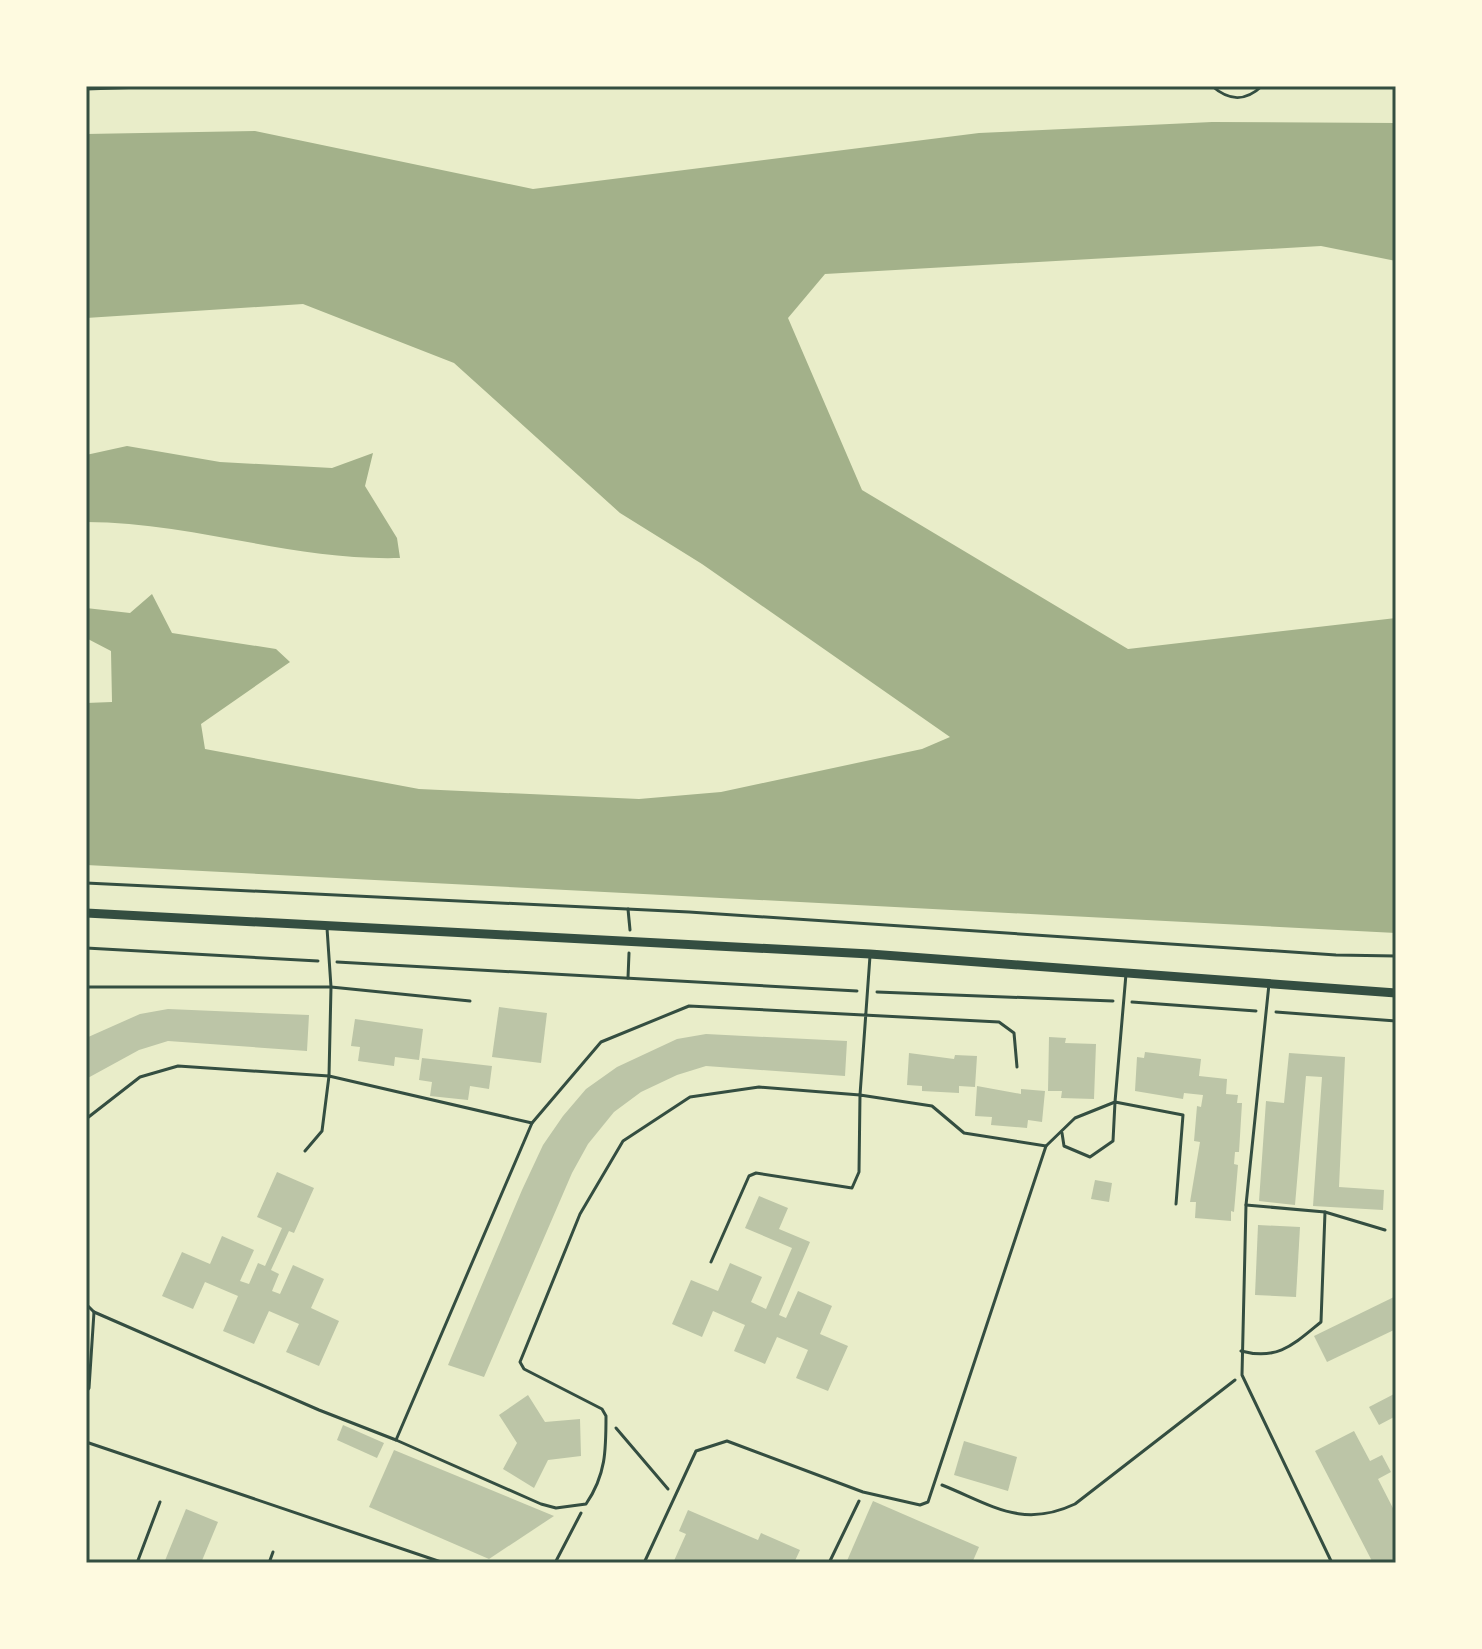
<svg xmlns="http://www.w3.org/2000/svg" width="1482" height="1649" viewBox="0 0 1482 1649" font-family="'Fira Sans Condensed',sans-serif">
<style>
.water{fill:#a3b18a}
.building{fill:#bcc5a7}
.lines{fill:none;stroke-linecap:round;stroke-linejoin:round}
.path{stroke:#344e41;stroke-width:3}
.service{stroke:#344e41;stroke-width:3}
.tertiary{stroke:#344e41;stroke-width:9}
.neatline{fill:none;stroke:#344e41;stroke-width:3}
</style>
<rect width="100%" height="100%" fill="#e9edc9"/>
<g class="water">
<path d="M1212,122L1396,123V261L1321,246L825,274L788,318L862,490L1128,649L1396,618V933L86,865V703L112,702L111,651L86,638V608L130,613L152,594L172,633L276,649L290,662L201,724L205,749L419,789L639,799L721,792L922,749L950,737L702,564L620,513L454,363L303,304L86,318V134L255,131L533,189L979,133Z"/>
<path d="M127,446L220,462L332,468L373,453L365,486L397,538L400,558C292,561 192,522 86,522V455Z"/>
</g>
<g class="building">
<path d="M499,1007L547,1013L541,1063L492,1057Z"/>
<path d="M168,1009L309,1015L307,1051L168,1041L139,1050L86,1079V1038L140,1014Z"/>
<path d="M355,1019L423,1029L419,1060L395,1057L394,1066L358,1061L360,1047L351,1046Z"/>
<path d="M706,1034L847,1041L845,1076L706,1066L677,1075L641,1092L614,1112L588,1144L572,1173L484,1377L448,1365L522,1190L543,1145L563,1116L586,1089L617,1067L677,1039Z"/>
<path d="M1049,1037L1066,1038L1065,1043L1096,1044L1094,1099L1061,1098L1062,1091H1048Z"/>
<path d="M1145,1052L1201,1059L1199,1076L1227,1079L1226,1094L1238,1095L1237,1103H1242L1239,1152H1235L1234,1164L1238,1165L1234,1212L1231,1211V1221L1195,1218L1196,1202H1190L1200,1142L1194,1141L1197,1106L1201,1107L1203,1095L1184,1093L1183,1099L1135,1091L1137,1057L1144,1058Z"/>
<path d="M909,1053L954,1059L955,1055L977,1056L975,1087L959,1086V1093L922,1091V1086L907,1085Z"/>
<path d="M1289,1053L1345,1057L1339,1187L1384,1190L1383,1210L1313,1206L1322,1077L1306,1076L1295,1205L1259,1201L1266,1101L1284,1103Z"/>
<path d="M422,1058L492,1066L489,1089L470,1086L468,1100L430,1096L432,1082L419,1080Z"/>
<path d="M977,1086L1021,1094V1089L1045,1091L1042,1122L1028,1120L1027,1128L991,1125L992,1117L975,1116Z"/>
<path d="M277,1172L314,1188L294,1233L289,1231L271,1270L279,1274L272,1291L280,1294L293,1265L324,1279L311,1308L339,1321L319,1366L286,1352L299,1324L269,1311L254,1344L223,1331L238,1296L205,1282L193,1309L162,1296L182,1252L210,1264L222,1236L254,1250L240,1281L249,1284L258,1263L265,1266L282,1228L257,1217Z"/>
<path d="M1095,1180L1112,1183L1109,1202L1091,1199Z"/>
<path d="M759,1196L788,1208L779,1229L810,1242L779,1315L786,1318L798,1291L832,1306L820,1334L848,1346L828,1391L796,1378L808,1350L777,1337L765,1364L734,1351L745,1325L713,1311L702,1337L672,1324L691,1280L718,1291L730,1263L762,1277L751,1302L766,1309L792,1248L745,1228Z"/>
<path d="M1258,1225L1300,1227L1296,1297L1255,1295Z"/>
<path d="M1396,1296V1329L1327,1362L1314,1336Z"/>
<path d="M1396,1393V1416L1379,1425L1369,1407Z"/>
<path d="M528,1395L545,1422L580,1419L581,1456L548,1460L534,1488L503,1469L517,1443L499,1415Z"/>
<path d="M343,1425L384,1443L377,1458L337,1440Z"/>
<path d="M1354,1431L1370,1461L1382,1455L1391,1472L1378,1479L1396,1514V1563H1373L1315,1451Z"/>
<path d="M964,1441L1017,1457L1008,1491L954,1475Z"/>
<path d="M394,1450L554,1516L489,1559L369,1507Z"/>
<path d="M873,1501L979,1547L972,1563H846Z"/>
<path d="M186,1509L218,1522L201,1563H164Z"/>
<path d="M688,1510L758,1540L761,1533L800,1550L794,1563H673L686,1534L679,1531Z"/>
</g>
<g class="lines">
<g class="path">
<path d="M1212,86C1229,101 1245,102 1262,86"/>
<path d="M86,89L172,86"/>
<path d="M86,883L689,912L1336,955L1396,956"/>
<path d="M628,909L630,930"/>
<path d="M86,948L318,961"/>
<path d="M337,962L857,991"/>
<path d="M628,978L629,953"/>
<path d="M877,992L1113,1001"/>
<path d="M1132,1002L1256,1011"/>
<path d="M1276,1012L1396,1021"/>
<path d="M616,1428L668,1489"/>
<path d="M942,1485C992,1505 1022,1529 1075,1504L1235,1380"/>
<path d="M555,1563L581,1513"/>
<path d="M829,1563L859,1501"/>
</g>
<g class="service">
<path d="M870,956L860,1095L759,1087L690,1097L623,1141L580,1214L520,1362L524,1369L602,1409L606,1416C606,1450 606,1475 586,1504L556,1508L541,1504L396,1440L532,1123L601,1042L689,1006L999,1022L1014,1033L1017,1067"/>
<path d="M1269,984L1246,1205L1242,1375L1332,1563"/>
<path d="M86,987H331L470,1001"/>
<path d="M86,1119L140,1077L178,1066L329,1076L331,987L327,928"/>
<path d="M1062,1133L1064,1146L1090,1157L1113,1141L1115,1102L1183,1115L1176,1204"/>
<path d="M305,1151L322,1131L329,1076L532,1123"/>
<path d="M1246,1205L1325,1212L1385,1230"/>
<path d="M711,1262L749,1176L756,1173L852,1188L859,1172L860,1095L932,1106L964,1133L1046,1146L1075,1118L1115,1102L1126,974"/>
<path d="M86,1304L94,1312L89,1388L86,1392"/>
<path d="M94,1312L319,1410L396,1440"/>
<path d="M1241,1351C1278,1361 1294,1344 1321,1322L1325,1212"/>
<path d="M86,1442L444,1563"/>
<path d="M137,1563L160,1502"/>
<path d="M269,1563L273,1552"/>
<path d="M644,1563L696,1451L727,1441L863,1492L920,1505L928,1502L1046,1146"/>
</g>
<path class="tertiary" d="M86,913L870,954L1396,993"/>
</g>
<rect width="1482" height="1649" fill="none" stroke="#fefae0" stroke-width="176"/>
<rect x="88" y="88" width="1306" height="1473" class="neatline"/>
</svg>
